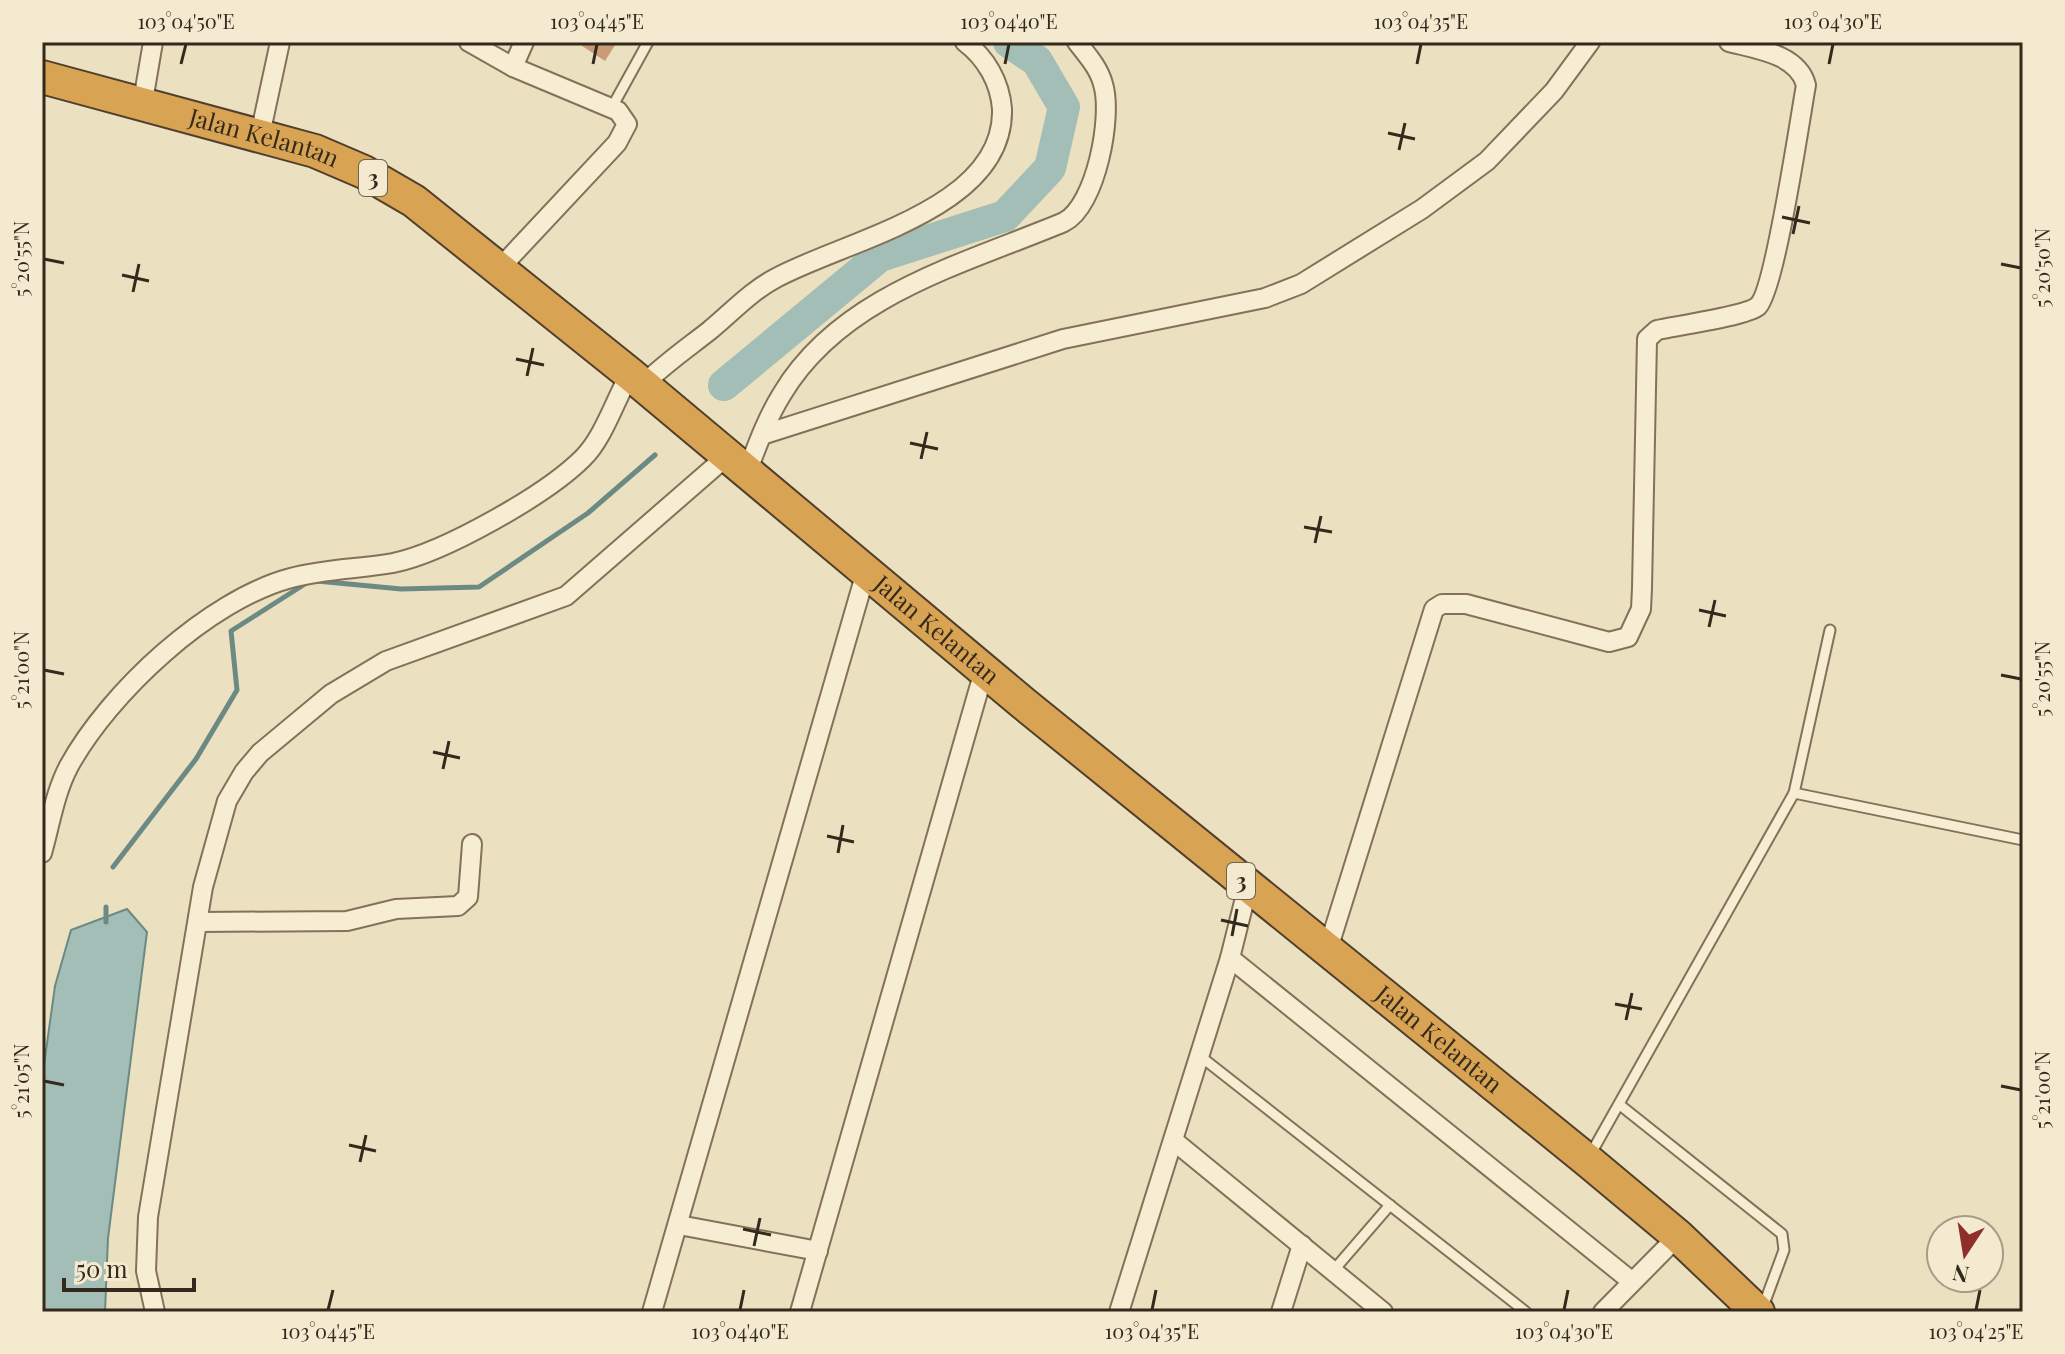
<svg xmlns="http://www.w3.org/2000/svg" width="2065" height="1354" viewBox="0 0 2065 1354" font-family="'Playfair Display',serif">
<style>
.water{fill:#a3bdb7;stroke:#6b8a84;stroke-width:2}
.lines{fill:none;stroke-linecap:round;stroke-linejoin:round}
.stream{stroke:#6b8a84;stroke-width:5}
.river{stroke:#a3bdb7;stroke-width:32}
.building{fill:#c89c77}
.lane-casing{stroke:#837159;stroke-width:13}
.street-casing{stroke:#837159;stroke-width:22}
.highway-casing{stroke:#513f2d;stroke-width:36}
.lane{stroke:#f7edd2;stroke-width:9}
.street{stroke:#f7edd2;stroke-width:18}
.highway{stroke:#d8a353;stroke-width:32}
.ticks{fill:none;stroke:#33291d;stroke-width:3}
.labels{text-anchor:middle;stroke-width:8;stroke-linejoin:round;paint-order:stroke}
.shield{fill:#f3eacf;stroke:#6d6352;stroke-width:2}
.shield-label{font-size:22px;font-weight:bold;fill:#33291d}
.street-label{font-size:24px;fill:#33291d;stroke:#f3eacf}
.neatline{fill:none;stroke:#33291d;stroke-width:3}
.ticks-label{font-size:20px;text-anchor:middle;fill:#33291d}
</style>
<rect width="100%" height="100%" fill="#ebe0c0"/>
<path class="water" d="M127,909L147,932L108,1238L105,1312H42V1079L55,986L71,930Z"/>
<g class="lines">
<g class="stream">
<path d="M317,581L401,589L479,587L588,513L655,455"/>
<path d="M113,867L196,759L237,690L231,631L308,582"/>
<path d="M106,922V907"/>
</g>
<path class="river" d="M724,385L880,256L1005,216L1050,168L1064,107L1037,61L1009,42"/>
</g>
<path class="building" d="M576,42H617L605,61Z"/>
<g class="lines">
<g class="lane-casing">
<g id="lane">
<path d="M611,109L648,42"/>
<path d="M1794,793L1830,630"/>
<path d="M1200,1056L1526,1312"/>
<path d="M1620,1105L1782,1234L1784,1250L1763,1307"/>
<path d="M1589,1157L1794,793L2023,840"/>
<path d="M1333,1271L1390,1205"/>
</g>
</g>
<g class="street-casing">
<g id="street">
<path d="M469,42L513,67L618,111L627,124L617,143L500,268"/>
<path d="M513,67L524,42"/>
<path d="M143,101L153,42"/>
<path d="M260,135L280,42"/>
<path d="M643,385C663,365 686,349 709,331C731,313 751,291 776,278C846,240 1005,209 1002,109C1000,82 986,58 965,42"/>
<path d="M762,435L1063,339L1265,298L1301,284L1422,209L1487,161L1554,91L1590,42"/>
<path d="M747,472C757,446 767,418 782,394C841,295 964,264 1064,222C1096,206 1113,116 1103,84C1099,68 1087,55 1077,42"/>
<path d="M42,853C50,825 55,792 69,766C109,693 208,600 291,578C324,569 359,569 393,563C443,553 546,495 583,458C604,437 615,400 630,374"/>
<path d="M200,922L347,921L396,909L458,906L468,897L472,844"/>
<path d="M1328,949L1434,609L1442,604H1466L1609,642L1628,637L1641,609L1642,588L1647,339L1657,330C1675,326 1747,316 1758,306C1775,290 1800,118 1806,85C1798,54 1756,49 1729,42"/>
<path d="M1230,958L1630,1280"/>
<path d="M1174,1141L1383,1312"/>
<path d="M679,1225L818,1251"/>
<path d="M155,1312L146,1271L148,1217L203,887L227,801L244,772L260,753L331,694L386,661L566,596L727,456"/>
<path d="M652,1312L866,572"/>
<path d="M800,1312L984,671"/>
<path d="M1119,1312L1230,958L1248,886"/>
<path d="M1281,1312L1302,1245"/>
<path d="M1603,1312L1678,1236"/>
</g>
</g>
<g class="highway-casing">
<g id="highway">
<path id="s1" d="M42,77L315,151L364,172L414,201L630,374L1023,703L1587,1160L1678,1236L1758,1312"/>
</g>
</g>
<use href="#lane" class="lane"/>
<use href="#street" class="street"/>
<use href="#highway" class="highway"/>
</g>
<path class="ticks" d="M181,64L186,44M593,64L597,44M1005,64L1009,44M1417,64L1421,44M1829,64L1833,44M1388,133L1415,139M1399,150L1405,123M1782,217L1810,223M1793,234L1799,206M44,259L64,263M2001,264L2021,268M122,275L149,281M133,292L139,264M516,359L544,365M527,376L533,348M910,443L938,449M921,459L927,432M1304,527L1332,532M1315,543L1321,516M1699,610L1726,616M1709,627L1715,600M44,670L64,674M2001,675L2021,679M433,752L460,758M443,769L449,741M827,836L854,842M838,853L843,825M1221,920L1248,926M1232,936L1237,909M1615,1004L1642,1009M1626,1020L1632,993M44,1081L64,1085M2001,1086L2021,1090M349,1145L376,1151M360,1162L366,1135M743,1229L771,1235M754,1246L760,1218M328,1310L333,1290M740,1310L744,1290M1152,1310L1156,1290M1564,1310L1568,1290M1976,1310L1980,1290"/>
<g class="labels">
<g class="shield">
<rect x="359" y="160" width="28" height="36" rx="6"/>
<rect x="1227" y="863" width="28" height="36" rx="6"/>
</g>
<g class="shield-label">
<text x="373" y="186">3</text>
<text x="1241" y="889">3</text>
</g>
<g class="street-label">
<text dy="8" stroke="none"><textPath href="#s1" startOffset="230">Jalan Kelantan</textPath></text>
<text dy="8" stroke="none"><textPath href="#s1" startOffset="1070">Jalan Kelantan</textPath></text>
<text dy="8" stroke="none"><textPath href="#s1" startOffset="1718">Jalan Kelantan</textPath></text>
</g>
</g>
<rect width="2065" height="1354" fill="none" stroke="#f3eacf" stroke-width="88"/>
<g transform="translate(1965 1254) rotate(192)"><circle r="38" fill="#f3eacf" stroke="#a69d88" stroke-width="2"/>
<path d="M0-6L14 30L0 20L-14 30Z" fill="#8f2f2c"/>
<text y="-12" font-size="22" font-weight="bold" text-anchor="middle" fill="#33291d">N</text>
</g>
<path d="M64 1278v12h130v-12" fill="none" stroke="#33291d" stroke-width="4"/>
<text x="76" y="1278" font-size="24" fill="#33291d" stroke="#f3eacf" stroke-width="6" paint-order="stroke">50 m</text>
<rect x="44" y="44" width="1977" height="1266" class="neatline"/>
<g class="ticks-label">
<text x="186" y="29">103°04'50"E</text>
<text x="597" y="29">103°04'45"E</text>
<text x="1009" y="29">103°04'40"E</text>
<text x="1421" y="29">103°04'35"E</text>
<text x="1833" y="29">103°04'30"E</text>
<text transform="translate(22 259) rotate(-90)" y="7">5°20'55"N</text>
<text transform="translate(2043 268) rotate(-90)" y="7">5°20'50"N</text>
<text transform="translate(22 670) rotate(-90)" y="7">5°21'00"N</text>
<text transform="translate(2043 679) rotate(-90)" y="7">5°20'55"N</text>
<text transform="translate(22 1081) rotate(-90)" y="7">5°21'05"N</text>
<text transform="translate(2043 1090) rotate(-90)" y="7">5°21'00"N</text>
<text x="328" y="1339">103°04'45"E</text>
<text x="740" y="1339">103°04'40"E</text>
<text x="1152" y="1339">103°04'35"E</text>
<text x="1564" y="1339">103°04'30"E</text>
<text x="1976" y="1339">103°04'25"E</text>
</g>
</svg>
